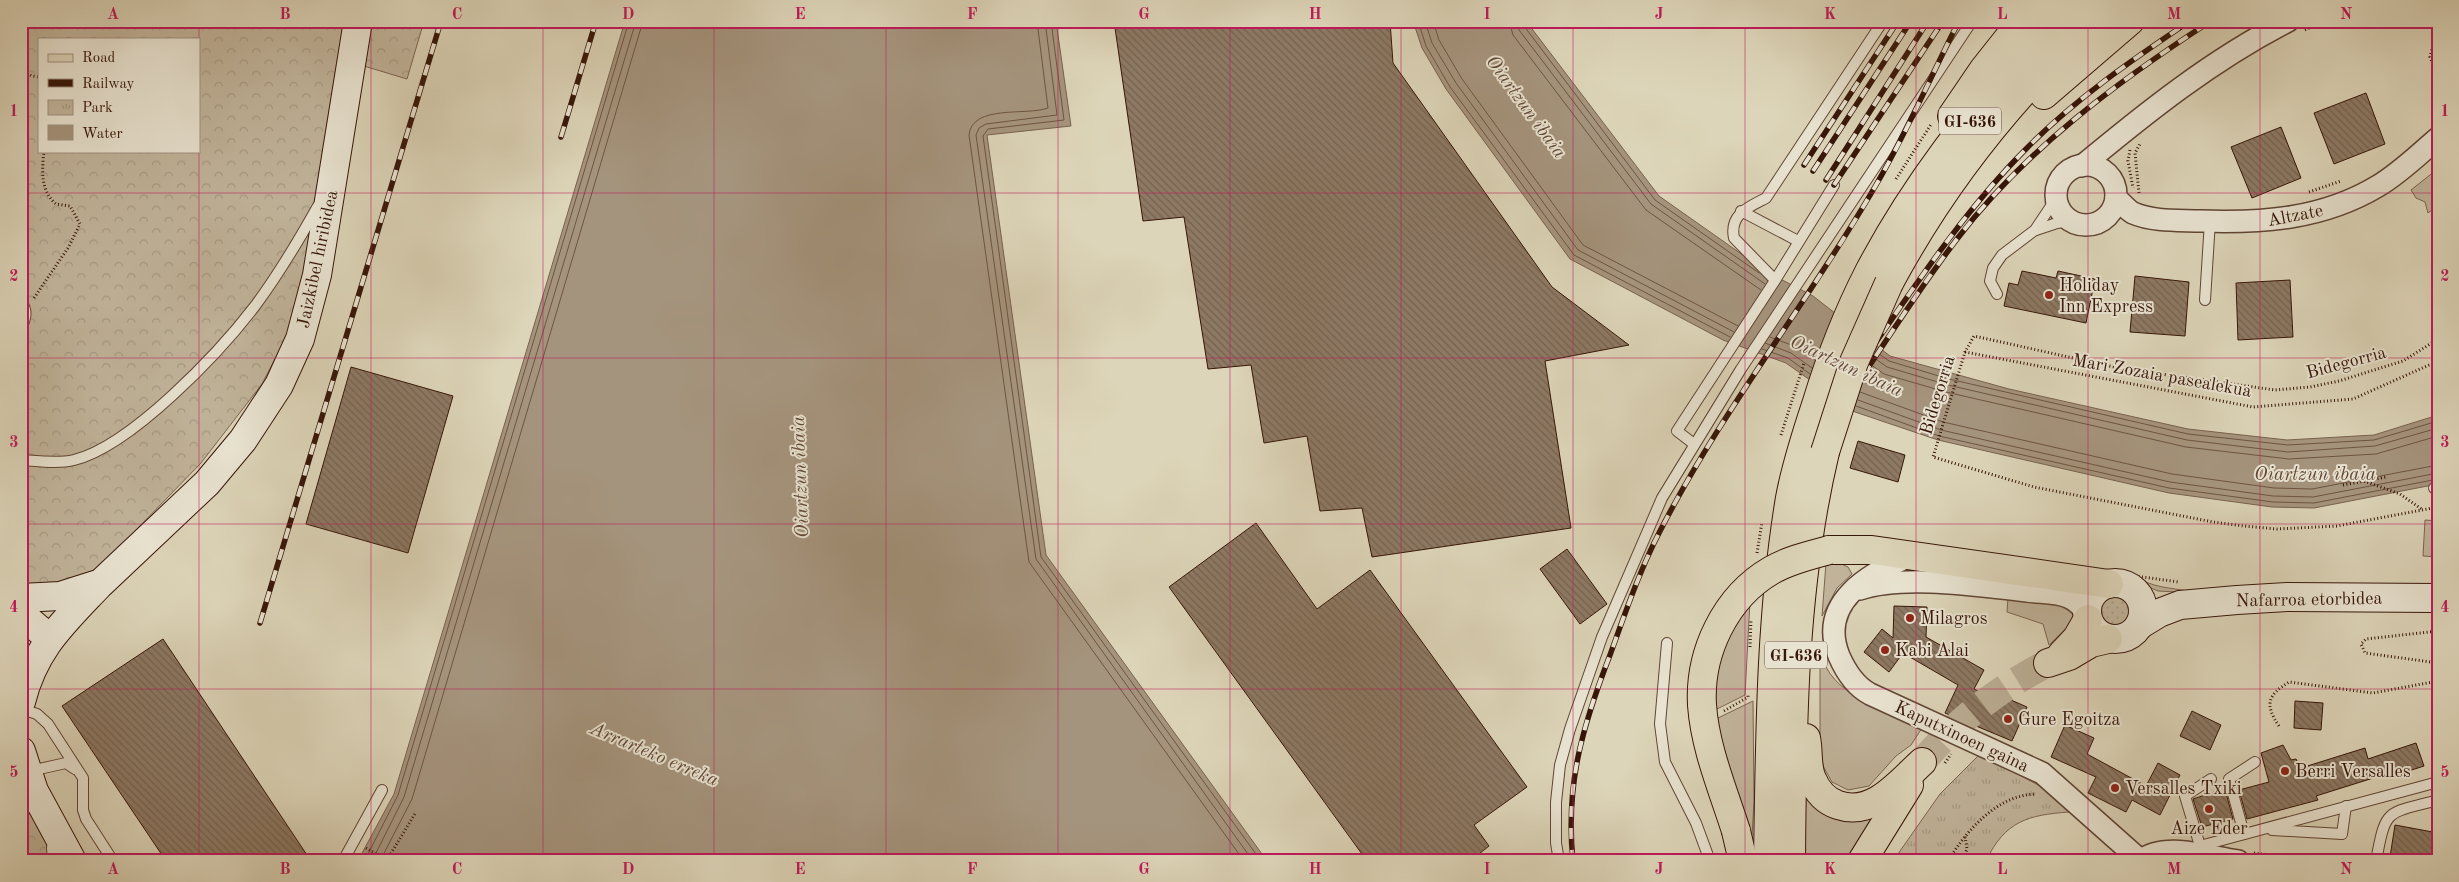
<svg xmlns="http://www.w3.org/2000/svg" width="2459" height="882" viewBox="0 0 2459 882" font-family="'Old Standard TT',serif">
<style>
.grass{fill:#c1b49b;stroke:#7c6452}
.forest{fill:url(#forest-crowns);stroke:#7c6452;fill-rule:evenodd}
.park{fill:url(#park-tufts);stroke:#7c6452}
.garden{fill:url(#garden-dots);stroke:#7c6452}
.water{fill:#a5947d;stroke:#79614e}
.lines{fill:none;stroke-linecap:round;stroke-linejoin:round}
.shore{stroke:#6e5442;stroke-width:1}
.building{fill:url(#building-back-hatch);stroke:#371508}
.primary-tunnel{stroke:#bcaf96;stroke-width:28;stroke-dasharray:28 14;stroke-linecap:butt}
.lane-casing{stroke:#604534;stroke-width:12}
.street-casing{stroke:#604534;stroke-width:24}
.secondary-casing{stroke:#371508;stroke-width:30}
.primary-casing{stroke:#371508;stroke-width:30}
.path{stroke:#371508;stroke-width:3;stroke-dasharray:1 2.5;stroke-linecap:butt}
.lane{stroke:#e9e4d2;stroke-width:10}
.street{stroke:#e9e4d2;stroke-width:21}
.secondary{stroke:#e9e4d2;stroke-width:28}
.primary{stroke:#ddd5b9;stroke-width:28}
.rail-casing{stroke:#371508;stroke-width:5.5}
.rail{stroke:#e9e4d2;stroke-width:4;stroke-dasharray:11;stroke-linecap:butt}
.primary-bridge-casing{stroke:#371508;stroke-width:30;stroke-linecap:butt}
.primary-bridge{stroke:#ddd5b9;stroke-width:28}
.grid{fill:none;stroke:#c2185b;stroke-width:1;stroke-opacity:0.55}
.poi-dot{fill:#8f2418;stroke:#e9e4d2;stroke-width:2}
.labels{text-anchor:middle;stroke-width:4;stroke-linejoin:round;paint-order:stroke}
.shield{fill:#e9e4d2;stroke:#6c5345;stroke-width:1}
.shield-label{font-size:16px;font-weight:bold;fill:#371508}
.street-label{font-size:18px;fill:#371508;stroke:#e9e4d2}
.poi-label{font-size:18px;fill:#371508;stroke:#e9e4d2;text-anchor:start}
.water-label{font-size:19px;font-style:italic;fill:#634837;stroke:#e9e4d2}
.neatline{fill:none;stroke:#c2185b;stroke-width:2}
.grid-label{font-size:16px;text-anchor:middle;font-weight:bold;fill:#c2185b}
</style>
<defs>
<pattern id="forest-crowns" width="20" height="18" patternUnits="userSpaceOnUse" patternTransform="scale(1.25)"><rect width="20" height="18" fill="#c1b49b"/><path d="M2 6a3 3 0 1 1 6 0M12 15a3 3 0 1 1 6 0" fill="none" stroke="#a69a84"/></pattern>
<pattern id="park-tufts" width="24" height="20" patternUnits="userSpaceOnUse" patternTransform="scale(1.25)"><rect width="24" height="20" fill="#c1b49b"/><path d="M3 7l-1-3M5 7V3M7 7l1-3M15 17l-1-3M17 17v-4M19 17l1-3" fill="none" stroke="#a69a84"/></pattern>
<pattern id="garden-dots" width="8" height="8" patternUnits="userSpaceOnUse" patternTransform="scale(1.25)"><rect width="8" height="8" fill="#c1b49b"/><path d="M2 2h.1M6 6h.1" fill="none" stroke="#a69a84" stroke-width="1.8" stroke-linecap="round"/></pattern>
<pattern id="building-back-hatch" width="6" height="6" patternUnits="userSpaceOnUse" patternTransform="scale(1.25)"><rect width="6" height="6" fill="#8d7964"/><path d="M-1 5l2 2M0 0l6 6M5-1l2 2" fill="none" stroke="#746250"/></pattern>
</defs>
<rect width="100%" height="100%" fill="#ddd5b9"/>
<filter id="stains"><feTurbulence type="fractalNoise" baseFrequency=".004" numOctaves="4"/><feColorMatrix values="0 0 0 0 .2 0 0 0 0 .09 0 0 0 0 .02 0 0 0 .5 -.17"/></filter>
<radialGradient id="worn" r=".72"><stop offset=".6" stop-color="#630" stop-opacity="0"/><stop offset="1" stop-color="#630" stop-opacity=".3"/></radialGradient>
<g class="grass">
<path d="M2435,171L2438,175L2435,182L2438,205L2428,213L2425,202L2416,198L2411,190Z"/>
<path d="M2425,520L2438,521V557L2423,556Z"/>
<path d="M1837,562L1848,567L1852,574L1837,588L1822,616L1826,563Z"/>
<path d="M2142,580C2158,589 2179,588 2196,593L2158,591L2137,582Z"/>
<path d="M2008,597L2065,603L2075,614L2074,621L2049,645L2043,624L2007,612Z"/>
<path d="M1750,601L1745,695L1715,710L1712,687L1722,643Z"/>
<path d="M1820,643C1821,649 1822,656 1824,662C1836,696 1891,714 1922,728L1911,745L1896,756L1869,786L1848,790L1832,782L1823,766L1820,742Z"/>
<path d="M1753,701L1754,801L1751,855L1716,719Z"/>
<path d="M1805,790L1876,816L1851,861H1804Z"/>
</g>
<g class="forest">
<path d="M21,21H424L407,79L344,60L307,258L288,334L262,384L201,463L102,565L77,580L21,589ZM39,39H199V151H39Z"/>
<path d="M21,618C28,635 27,648 21,665Z"/>
<path d="M21,791L60,861H21Z"/>
</g>
<path class="park" d="M1980,754L2040,786L2069,812C2028,815 2005,821 1986,861H1893L1940,794Z"/>
<circle class="garden" cx="2116" cy="610" r="15"/>
<g class="water">
<path d="M625,21H1056L1071,126L987,135L1046,555L1267,861H361V855L394,794Z"/>
<path d="M1413,21H1526L1659,196L1767,272L1813,296L1890,356L2009,389L2188,429L2287,440L2374,435L2438,415V484L2314,508L2272,507L2169,493L1938,440L1855,412L1786,363L1723,340L1570,259L1446,89L1422,48Z"/>
</g>
<g class="lines">
<g class="shore">
<path d="M1037,21L1048,108C1027,116 972,104 969,135L1029,562L1244,861"/>
<path d="M1045,21L1057,115L986,124L979,128L976,135L1036,559L1253,861"/>
<path d="M1051,21L1064,120L988,129L983,136L1041,557L1261,861"/>
<path d="M1418,21L1426,46L1450,87L1574,255L1730,337"/>
<path d="M1425,21L1432,43L1456,83L1578,250L1734,332"/>
<path d="M1433,21L1439,40L1462,79L1583,245L1738,326"/>
<path d="M1509,21L1513,35L1646,210L1761,290"/>
<path d="M1517,21L1519,30L1651,204L1765,284"/>
<path d="M1523,21L1524,26L1655,200L1759,273"/>
<path d="M1770,337L1794,346L1815,360"/>
<path d="M1765,343L1791,353L1812,368"/>
<path d="M1762,349L1788,358L1810,374"/>
<path d="M1875,351L1889,361L1949,379L2188,434L2288,445L2374,440L2438,421"/>
<path d="M1873,357L1887,367L1948,385L2187,440L2288,452L2375,446L2438,428"/>
<path d="M1870,364L1884,374L1946,392L2186,447L2289,459L2376,454L2438,436"/>
<path d="M1860,392L1943,422L2172,474L2274,488L2312,489L2438,465"/>
<path d="M1858,400L1941,430L2170,482L2273,496L2313,497L2438,473"/>
<path d="M1856,406L1939,436L2169,488L2273,502L2314,503L2438,479"/>
<path d="M366,861L367,856L398,795L629,21"/>
<path d="M372,861L404,797L636,21"/>
<path d="M380,861L412,799L643,21"/>
</g>
</g>
<g class="building">
<path d="M1114,21H1390L1393,63L1552,287L1629,345L1545,361L1571,528L1372,557L1362,508L1320,511L1307,436L1264,443L1251,365L1208,369L1184,217L1143,221Z"/>
<path d="M2366,93L2385,144L2334,164L2314,113Z"/>
<path d="M2281,127L2301,178L2252,198L2231,147Z"/>
<path d="M2022,271L2056,278L2058,271L2095,279L2086,323L2004,306L2009,283L2018,285Z"/>
<path d="M2135,276L2189,282L2185,336L2130,332Z"/>
<path d="M2290,280L2293,337L2238,340L2236,283Z"/>
<path d="M351,367L453,396L408,553L306,524Z"/>
<path d="M1858,441L1905,455L1898,482L1850,468Z"/>
<path d="M1256,523L1317,609L1370,570L1527,787L1474,825L1489,846L1470,861H1367L1169,587Z"/>
<path d="M1567,549L1607,604L1580,624L1540,569Z"/>
<path d="M1894,606L1927,607L1926,637L1984,670L1974,689L2002,702L2004,697L2027,707L2012,741L1945,713L1958,685L1903,653L1889,672L1864,652L1882,629L1893,638Z"/>
<path d="M163,639L311,861H166L62,706Z"/>
<path d="M2295,701L2323,703L2321,730L2294,728Z"/>
<path d="M2192,711L2221,725L2210,750L2180,736Z"/>
<path d="M2065,725L2094,738L2087,754L2146,786L2158,763L2180,775L2160,815L2132,800L2126,812L2088,793L2096,777L2051,757Z"/>
<path d="M2416,743L2424,766L2387,778L2386,774L2316,796L2318,800L2247,819L2239,790L2269,782L2261,753L2283,745L2291,760L2296,759L2301,768L2365,748L2368,759Z"/>
<path d="M2220,790L2222,795L2226,793L2233,819L2202,827L2193,799Z"/>
<path d="M2395,825L2438,833V861H2411L2390,857Z"/>
</g>
<g class="lines">
<path class="primary-tunnel" d="M1922,762C1958,720 1999,688 2048,663"/>
<g class="lane-casing">
<g id="lane">
<path d="M1741,211L1798,241"/>
<path d="M2036,230L2057,223L2072,221"/>
<path d="M1775,280L1734,238C1729,214 1749,207 1766,198L1883,21"/>
<path d="M1997,294L1990,281L1993,268L2002,255L2035,230L2057,197"/>
<path d="M2205,300L2210,221"/>
<path d="M21,301C28,311 26,318 21,329"/>
<path d="M1694,444L1677,431L1774,282L1834,185"/>
<path d="M21,460C38,461 58,464 74,460C131,446 219,353 255,306C278,275 299,240 318,206"/>
<path d="M2434,488L2438,487"/>
<path d="M1667,643L1660,724L1665,762L1696,823L1710,861"/>
<path d="M21,709L37,714L48,724L83,778V810L86,819L113,861"/>
<path d="M30,771L66,763L75,769"/>
<path d="M2272,830L2342,834L2346,806"/>
<path d="M2244,834L2229,779L2255,762"/>
<path d="M53,842L52,848L53,861"/>
<path d="M2200,846L2185,796L2211,779"/>
<path d="M2195,851L2200,846L2438,782"/>
<path d="M343,861L382,790"/>
<path d="M1559,861L1556,843V802L1560,765L1570,729L1602,637L1662,498L1741,369L1972,21"/>
<path d="M2376,861C2386,807 2386,814 2438,800"/>
</g>
</g>
<g class="street-casing">
<g id="street">
<circle cx="2086" cy="195" r="30"/>
<path d="M2082,166C2147,112 2212,60 2288,21"/>
<path d="M2116,198C2121,202 2127,210 2133,213C2154,222 2179,220 2201,221C2264,223 2323,219 2378,186C2400,173 2419,154 2438,138"/>
<path d="M1912,555C1870,573 1817,602 1839,656C1846,672 1855,686 1870,694L2042,773L2140,860"/>
<path d="M1860,589C1904,574 1980,586 2027,591C2040,593 2056,592 2068,597C2077,601 2083,607 2087,615"/>
<path d="M2140,861C2165,841 2208,857 2238,861"/>
</g>
</g>
<g class="secondary-casing">
<g id="secondary">
<circle cx="2115" cy="611" r="28"/>
<path d="M21,598L60,596L101,583L207,483L243,440L279,385L300,339L317,275L358,21"/>
<path d="M21,614L49,638"/>
<path d="M2141,624L2159,613L2180,605L2237,600L2287,597L2438,598"/>
<path d="M21,702C34,649 62,624 98,586"/>
<path d="M21,751L34,791L72,861"/>
</g>
</g>
<g class="primary-casing">
<g id="primary">
<path d="M2044,95L2130,21"/>
<path d="M1952,116L1984,69L2022,21"/>
<path d="M1889,283C1941,186 2012,96 2093,21"/>
<path d="M1829,550H1872L2109,584"/>
<path d="M2062,654L2077,638L2088,619"/>
<path d="M2048,663L2069,656L2091,643L2108,639"/>
<path d="M1806,738C1809,751 1806,766 1812,779C1817,791 1826,801 1838,805C1873,817 1899,783 1922,762"/>
<path d="M1736,831L1743,861"/>
<path d="M1768,861C1770,739 1770,618 1790,498C1796,466 1806,435 1816,405C1830,359 1847,315 1869,272C1917,180 1984,96 2055,21"/>
<path d="M1791,861C1792,723 1793,586 1825,452"/>
<path d="M1862,861L1909,785"/>
</g>
</g>
<g class="path">
<path d="M2305,30L2325,21"/>
<path d="M2438,47L2432,49L2430,57L2438,77"/>
<path d="M21,70L32,76L39,77"/>
<path d="M2130,150L2128,161L2133,188"/>
<path d="M1896,179L1932,123"/>
<path d="M2309,192L2341,181"/>
<path d="M2139,193L2135,153L2140,144"/>
<path d="M34,298L68,248L80,224L70,206L56,204C40,191 42,169 44,151"/>
<path d="M2438,339L2403,361L2339,381L2310,387L2275,390L2118,368L1974,336L1965,352L1933,457L2034,487L2213,522L2244,526L2277,529L2337,526L2438,507"/>
<path d="M1965,352L2253,407L2353,399L2438,361"/>
<path d="M1781,435L1804,363"/>
<path d="M2364,481L2400,494L2423,510"/>
<path d="M2343,485L2386,477"/>
<path d="M1757,553L1762,522"/>
<path d="M2128,575L2179,582"/>
<path d="M2438,631L2366,639L2361,644L2365,653L2438,663"/>
<path d="M1750,647L1751,619"/>
<path d="M1724,711L1748,697V694"/>
<path d="M2279,726C2264,704 2268,695 2289,682L2373,693L2438,681"/>
<path d="M1945,763L1951,754"/>
<path d="M366,848L387,860L416,812"/>
<path d="M2254,853L2318,861"/>
<path d="M1948,861C1967,830 1997,795 2036,794"/>
<path d="M1962,861L1967,849L1965,836"/>
</g>
<use href="#lane" class="lane"/>
<use href="#street" class="street"/>
<use href="#secondary" class="secondary"/>
<use href="#primary" class="primary"/>
<g class="rail-casing">
<g id="rail">
<path d="M561,137L596,21"/>
<path d="M1804,165L1898,21"/>
<path d="M1813,171L1911,21"/>
<path d="M1826,180L1928,21"/>
<path d="M1834,185L1943,21"/>
<path d="M1832,405C1895,318 1950,225 2026,149C2074,100 2133,59 2190,21"/>
<path d="M1839,411C1878,354 1915,294 1957,239C2025,150 2118,81 2211,21"/>
<path d="M260,623L441,21"/>
<path d="M1573,861C1565,784 1583,725 1610,655C1625,614 1639,572 1659,533C1721,411 1808,303 1876,185C1907,132 1931,76 1959,21"/>
</g>
</g>
<use href="#rail" class="rail"/>
<g class="primary-bridge-casing">
<g id="primary-bridge">
<path d="M1825,452L1854,362L1889,283"/>
<path d="M1736,831C1723,790 1705,748 1702,705C1699,653 1725,597 1772,570C1789,560 1811,555 1829,550"/>
</g>
</g>
<use href="#primary-bridge" class="primary-bridge"/>
</g>
<path class="grid" d="M199,21V861M371,21V861M543,21V861M714,21V861M886,21V861M1058,21V861M1230,21V861M1401,21V861M1573,21V861M1745,21V861M1916,21V861M2088,21V861M2260,21V861M21,193H2438M21,358H2438M21,524H2438M21,689H2438"/>
<g class="poi-dot">
<circle cx="2049" cy="295" r="5"/>
<circle cx="1910" cy="618" r="5"/>
<circle cx="1885" cy="650" r="5"/>
<circle cx="2008" cy="719" r="5"/>
<circle cx="2285" cy="771" r="5"/>
<circle cx="2115" cy="788" r="5"/>
<circle cx="2209" cy="809" r="5"/>
</g>
<g class="labels">
<g class="shield">
<rect x="1939" y="107.5" width="62" height="27" rx="4"/>
<rect x="1765" y="641.5" width="62" height="27" rx="4"/>
</g>
<g class="shield-label">
<text x="1970" y="127">GI-636</text>
<text x="1796" y="661">GI-636</text>
</g>
<g class="street-label">
<text transform="translate(2295 215) rotate(-11)" y="6">Altzate</text>
<text transform="translate(317 259) rotate(-78)" y="6">Jaizkibel hiribidea</text>
<text transform="translate(2346 362) rotate(-15)" y="6">Bidegorria</text>
<text transform="translate(2162 375) rotate(10)" y="6">Mari Zozaia pasealekua</text>
<text transform="translate(1937 395) rotate(-73)" y="6">Bidegorria</text>
<text transform="translate(2309 599) rotate(-1)" y="6">Nafarroa etorbidea</text>
<text transform="translate(1962 736) rotate(25)" y="6">Kaputxinoen gaina</text>
</g>
<g class="poi-label">
<text x="2059" y="291">Holiday<tspan x="2059" dy="21">Inn Express</tspan></text>
<text x="1920" y="624">Milagros</text>
<text x="1895" y="656">Kabi Alai</text>
<text x="2018" y="725">Gure Egoitza</text>
<text x="2295" y="777">Berri Versalles</text>
<text x="2125" y="794">Versalles Txiki</text>
<text x="2209" y="834" text-anchor="middle">Aize Eder</text>
</g>
<g class="water-label">
<text transform="translate(1527 106) rotate(54)" y="7">Oiartzun ibaia</text>
<text transform="translate(1847 365) rotate(25)" y="7">Oiartzun ibaia</text>
<text x="2315" y="480">Oiartzun ibaia</text>
<text transform="translate(799 477) rotate(-92)" y="7">Oiartzun ibaia</text>
<text transform="translate(655 753) rotate(23)" y="7">Arrarteko erreka</text>
</g>
</g>
<rect width="2459" height="882" fill="none" stroke="#ddd5b9" stroke-width="55"/>
<rect x="38" y="38" width="162" height="115" fill="#e9e4d2" stroke="#a29181"/>
<rect x="48" y="54" width="25" height="8" fill="#ddd5b9" stroke="#a29181"/>
<text x="82" y="62" font-size="15" fill="#371508">Road</text>
<rect x="48" y="79" width="25" height="8" fill="#371508" stroke="#a29181"/>
<text x="82" y="88" font-size="15" fill="#371508">Railway</text>
<rect x="48" y="100" width="25" height="15" fill="url(#park-tufts)" stroke="#a29181"/>
<text x="82" y="112" font-size="15" fill="#371508">Park</text>
<rect x="48" y="125" width="25" height="15" fill="#a5947d" stroke="#a29181"/>
<text x="82" y="138" font-size="15" fill="#371508">Water</text>
<rect x="28" y="28" width="2404" height="826" class="neatline"/>
<g class="grid-label">
<text x="113" y="19">A</text>
<text x="285" y="19">B</text>
<text x="457" y="19">C</text>
<text x="628" y="19">D</text>
<text x="800" y="19">E</text>
<text x="972" y="19">F</text>
<text x="1144" y="19">G</text>
<text x="1315" y="19">H</text>
<text x="1487" y="19">I</text>
<text x="1659" y="19">J</text>
<text x="1830" y="19">K</text>
<text x="2002" y="19">L</text>
<text x="2174" y="19">M</text>
<text x="2346" y="19">N</text>
<text x="14" y="116">1</text>
<text x="2445" y="116">1</text>
<text x="14" y="281">2</text>
<text x="2445" y="281">2</text>
<text x="14" y="447">3</text>
<text x="2445" y="447">3</text>
<text x="14" y="612">4</text>
<text x="2445" y="612">4</text>
<text x="14" y="777">5</text>
<text x="2445" y="777">5</text>
<text x="113" y="874">A</text>
<text x="285" y="874">B</text>
<text x="457" y="874">C</text>
<text x="628" y="874">D</text>
<text x="800" y="874">E</text>
<text x="972" y="874">F</text>
<text x="1144" y="874">G</text>
<text x="1315" y="874">H</text>
<text x="1487" y="874">I</text>
<text x="1659" y="874">J</text>
<text x="1830" y="874">K</text>
<text x="2002" y="874">L</text>
<text x="2174" y="874">M</text>
<text x="2346" y="874">N</text>
</g>
<rect width="100%" height="100%" filter="url(#stains)"/>
<rect width="100%" height="100%" fill="url(#worn)"/>
</svg>
